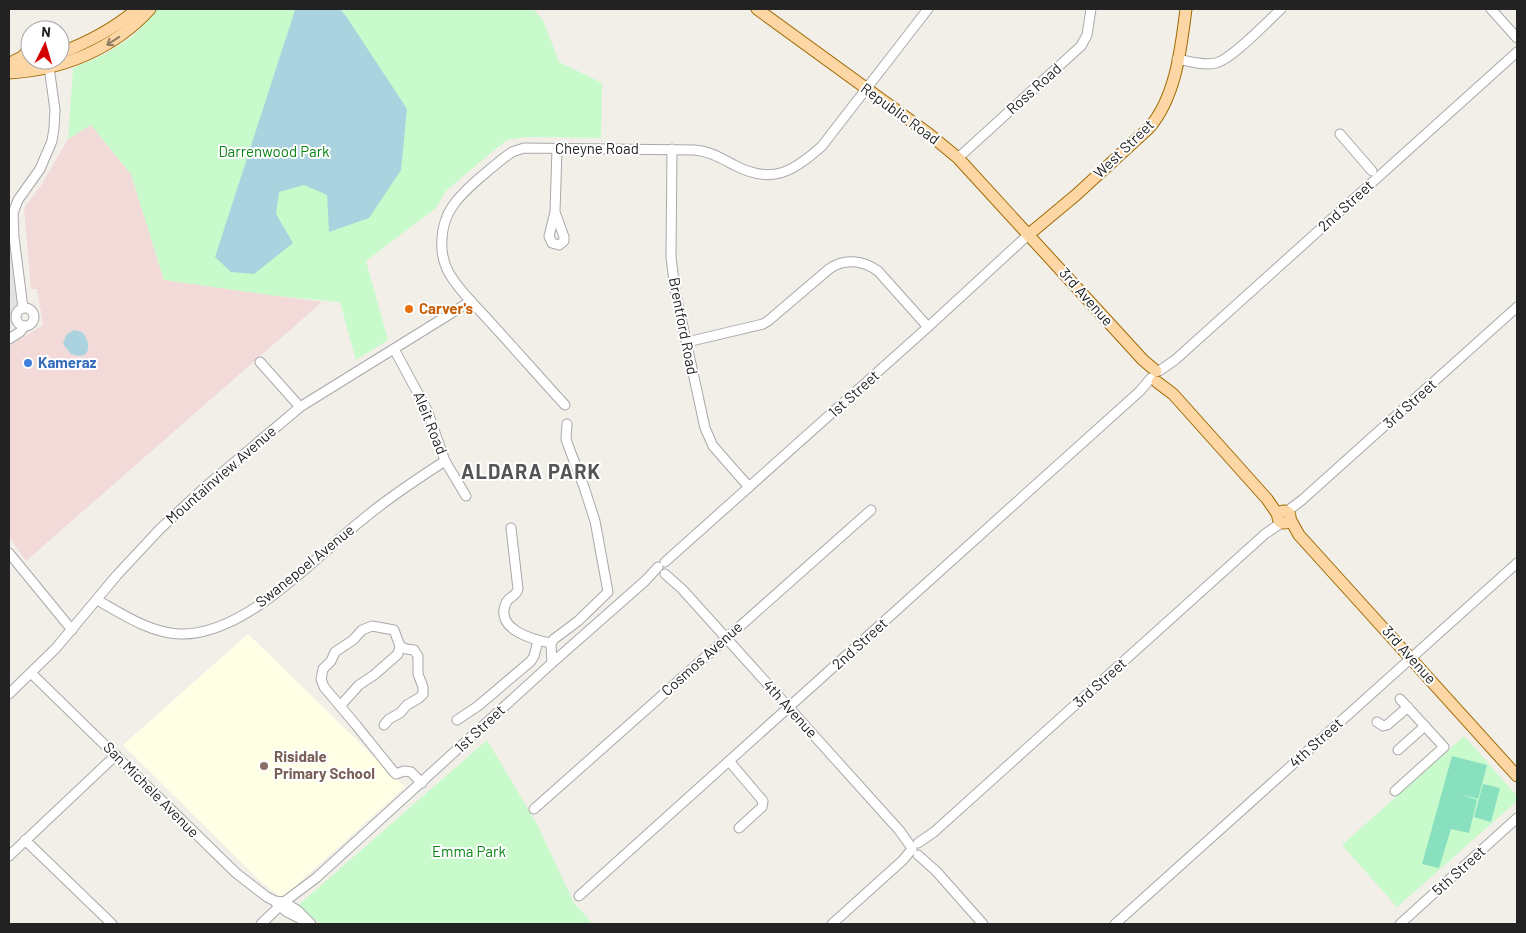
<svg xmlns="http://www.w3.org/2000/svg" width="1526" height="933" viewBox="0 0 1526 933" font-family="Barlow,sans-serif">
<style>
.commercial{fill:#f2dad9}
.education{fill:#ffffe5}
.park{fill:#c8facc}
.pitch{fill:#88e0be}
.parking{fill:#e2e2e2}
.water{fill:#aad3df}
.lines{fill:none;stroke-linecap:round;stroke-linejoin:round}
.minor-casing{stroke:#a9a9a9;stroke-width:11}
.major-casing{stroke:#a06b00;stroke-width:13}
.minor{stroke:#fff;stroke-width:9}
.major{stroke:#fcd6a4;stroke-width:11}
.oneway{stroke:#8f7c63}
.food-dot{fill:#e8710a;stroke:#fff;stroke-width:2}
.shop-dot{fill:#3f7fe0;stroke:#fff;stroke-width:2}
.education-dot{fill:#8d6e63;stroke:#fff;stroke-width:2}
.labels{text-anchor:middle;stroke-width:4;stroke-linejoin:round;paint-order:stroke}
.street-label{font-size:15px;fill:#222;stroke:#fff}
.park-label{font-size:15px;fill:#0c8416;stroke:#fff}
.food-label{font-size:15px;font-weight:bold;fill:#c56008;stroke:#fff;text-anchor:start}
.shop-label{font-size:15px;font-weight:bold;fill:#366cbe;stroke:#fff;text-anchor:start}
.education-label{font-size:15px;font-weight:bold;fill:#785e54;stroke:#fff;text-anchor:start}
.district-label{font-size:20px;font-weight:bold;letter-spacing:1px;fill:#555;stroke:#fff}
</style>
<rect width="100%" height="100%" fill="#f2efe9"/>
<path class="commercial" d="M91,125L131,174L164,280L322,302L26,561L9,537V346L43,325L37,289H31L24,208L42,184L68,139Z"/>
<path class="education" d="M248,634L405,787L282,898L261,882L123,745Z"/>
<g class="park">
<path d="M157,9H533L543,20L559,62L602,83L601,138L526,137L507,140L481,161L446,191L436,208L366,261L388,340L356,360L340,302L277,296L164,280L131,174L91,125L68,139L73,68L105,54L132,37Z"/>
<path d="M1464,736L1517,796V801L1397,907L1342,845Z"/>
<path d="M487,740L537,824L574,903L593,924H323L295,908Z"/>
</g>
<g class="pitch">
<path d="M1452,756L1487,765L1478,799L1460,794L1477,800L1469,833L1451,829L1439,868L1422,864Z"/>
<path d="M1483,784L1500,788L1491,822L1474,817Z"/>
</g>
<path class="parking" d="M9,251L14,257L18,301L10,330L9,331Z"/>
<g class="water">
<path d="M297,9H340L346,16L407,109L401,170L369,218L329,232L327,195L304,185L279,192L276,214L293,243L254,274L231,272L215,257L295,10Z"/>
<path d="M74,330L82,332C87,337 92,350 84,355C80,357 74,355 71,354L63,344L66,335Z"/>
</g>
<g class="lines">
<g class="minor-casing">
<g id="minor">
<path d="M1491,9L1517,38"/>
<path d="M1177,59C1189,61 1203,66 1216,63C1232,59 1268,21 1281,9"/>
<path d="M1340,134L1372,171"/>
<path d="M672,149L671,257L675,290L705,428L713,446L749,487"/>
<path d="M958,158L1081,46L1087,35L1091,9"/>
<path d="M555,212L549,236L552,243L559,245L564,241V237L555,212L557,149"/>
<circle cx="25" cy="317" r="9"/>
<path d="M23,308L14,237L13,213L18,200L40,169L52,141L54,128L55,110L48,60"/>
<path d="M9,339L20,332L24,327"/>
<path d="M687,342L763,324L768,321L829,269C844,258 863,260 878,271L928,327"/>
<path d="M394,349L427,410L445,461L466,496"/>
<path d="M260,362L300,407"/>
<path d="M1159,371L1175,360L1517,52"/>
<path d="M565,405C540,378 516,350 491,323C477,307 459,291 449,273C438,254 440,225 452,207C463,190 489,170 505,157L512,152L524,148L694,150C709,151 721,158 734,165C772,185 793,172 822,146L928,9"/>
<path d="M1286,512L1302,500L1517,307"/>
<path d="M511,528L518,589C516,597 509,596 506,603C494,629 533,640 551,643"/>
<path d="M9,553L72,630"/>
<path d="M665,562L928,327L1028,235"/>
<path d="M665,574L682,589L899,830L912,848"/>
<path d="M97,600C122,614 150,633 180,634C245,636 314,558 362,520C388,498 417,479 445,461"/>
<path d="M552,663L551,643L554,639L578,621L608,592L595,521L584,487L568,445L566,439L567,424"/>
<path d="M31,673L236,873L267,897L275,901L284,902L297,910L311,924"/>
<path d="M9,694L56,648L117,575L160,529L204,488L300,407L471,301"/>
<path d="M340,706L359,685L374,675L398,654L400,646L394,630L372,626L362,630L353,640L335,652L331,661L323,669L321,679L324,687L356,725L393,771L396,774L404,771L411,772L422,783"/>
<path d="M457,720L478,706L531,661L534,656L538,641"/>
<path d="M1377,722L1383,726L1387,725L1408,707"/>
<path d="M384,725L389,719L400,713L407,705L419,698L423,694V687L418,674V656L414,650L406,649L400,646"/>
<path d="M1398,750L1425,726"/>
<path d="M729,761L763,801L762,807L739,828"/>
<path d="M1395,791L1444,747L1400,699"/>
<path d="M534,809L871,510"/>
<path d="M25,840L112,924"/>
<path d="M918,843L934,832L1265,534L1281,523"/>
<path d="M918,855L936,871L983,924"/>
<path d="M9,856L116,755"/>
<path d="M579,896L1140,391L1151,378"/>
<path d="M276,903L287,912L301,919"/>
<path d="M261,924L284,902L316,878L552,663L645,581L658,567"/>
<path d="M832,924L903,860L912,849"/>
<path d="M1115,924L1517,563"/>
<path d="M1400,924L1517,818"/>
</g>
</g>
<g class="major-casing">
<g id="major">
<path d="M757,9L929,134L958,158L1143,360L1156,371"/>
<path d="M60,53C89,42 114,29 137,9"/>
<path d="M14,61L22,57L30,49"/>
<path d="M9,63L36,60"/>
<path d="M9,73C62,70 114,49 150,9"/>
<path d="M1028,235L1076,195L1149,128C1176,97 1181,48 1186,9"/>
<path d="M1157,382L1173,394L1267,499L1278,515"/>
<circle cx="1284" cy="517" r="6"/>
<path d="M1290,519L1299,535L1517,776"/>
</g>
</g>
<use href="#minor" class="minor"/>
<use href="#major" class="major"/>
</g>
<defs><path id="oneway-shaft" d="M-6 0H5M1.5-3L5.5 0L1.5 3" fill="none" stroke-width="1.6" stroke-linecap="round" stroke-linejoin="round" transform="scale(1.25)"/></defs>
<use class="oneway" href="#oneway-shaft" transform="translate(113 41) rotate(147)"/>
<circle class="food-dot" cx="409" cy="309" r="5"/>
<circle class="shop-dot" cx="28" cy="363" r="5"/>
<circle class="education-dot" cx="264" cy="766" r="5"/>
<g class="labels">
<g class="street-label">
<text transform="translate(1034 89) rotate(-42)" y="5">Ross Road</text>
<text transform="translate(900 114) rotate(36)" y="5">Republic Road</text>
<text x="597" y="154">Cheyne Road</text>
<text transform="translate(1124 149) rotate(-44)" y="5">West Street</text>
<text transform="translate(1346 206) rotate(-42)" y="5">2nd Street</text>
<text transform="translate(1086 297) rotate(48)" y="5">3rd Avenue</text>
<text transform="translate(683 326) rotate(79)" y="5">Brentford Road</text>
<text transform="translate(854 394) rotate(-42)" y="5">1st Street</text>
<text transform="translate(1410 404) rotate(-42)" y="5">3rd Street</text>
<text transform="translate(430 423) rotate(68)" y="5">Aleit Road</text>
<text transform="translate(221 475) rotate(-41)" y="5">Mountainview Avenue</text>
<text transform="translate(305 566) rotate(-39)" y="5">Swanepoel Avenue</text>
<text transform="translate(860 644) rotate(-42)" y="5">2nd Street</text>
<text transform="translate(1409 655) rotate(48)" y="5">3rd Avenue</text>
<text transform="translate(702 659) rotate(-42)" y="5">Cosmos Avenue</text>
<text transform="translate(1100 683) rotate(-42)" y="5">3rd Street</text>
<text transform="translate(790 709) rotate(48)" y="5">4th Avenue</text>
<text transform="translate(480 729) rotate(-43)" y="5">1st Street</text>
<text transform="translate(1316 743) rotate(-42)" y="5">4th Street</text>
<text transform="translate(151 790) rotate(45)" y="5">San Michele Avenue</text>
<text transform="translate(1459 871) rotate(-42)" y="5">5th Street</text>
</g>
<g class="park-label">
<text x="274" y="157">Darrenwood Park</text>
<text x="469" y="857">Emma Park</text>
</g>
<g class="food-label">
<text x="419" y="314">Carver's</text>
</g>
<g class="shop-label">
<text x="38" y="368">Kameraz</text>
</g>
<g class="education-label">
<text x="274" y="762">Risidale<tspan x="274" dy="17">Primary School</tspan></text>
</g>
<g class="district-label">
<text x="531" y="479">ALDARA PARK</text>
</g>
</g>
<rect width="1526" height="933" fill="none" stroke="#222222" stroke-width="20"/>
<g transform="translate(45 45) rotate(5)"><circle r="24" fill="#ffffff" stroke="#a7a7a7"/>
<path d="M0-4L9 19L0 12L-9 19Z" fill="#d40000"/>
<text y="-8" font-size="14" font-weight="bold" text-anchor="middle" fill="#222222">N</text>
</g>
</svg>
